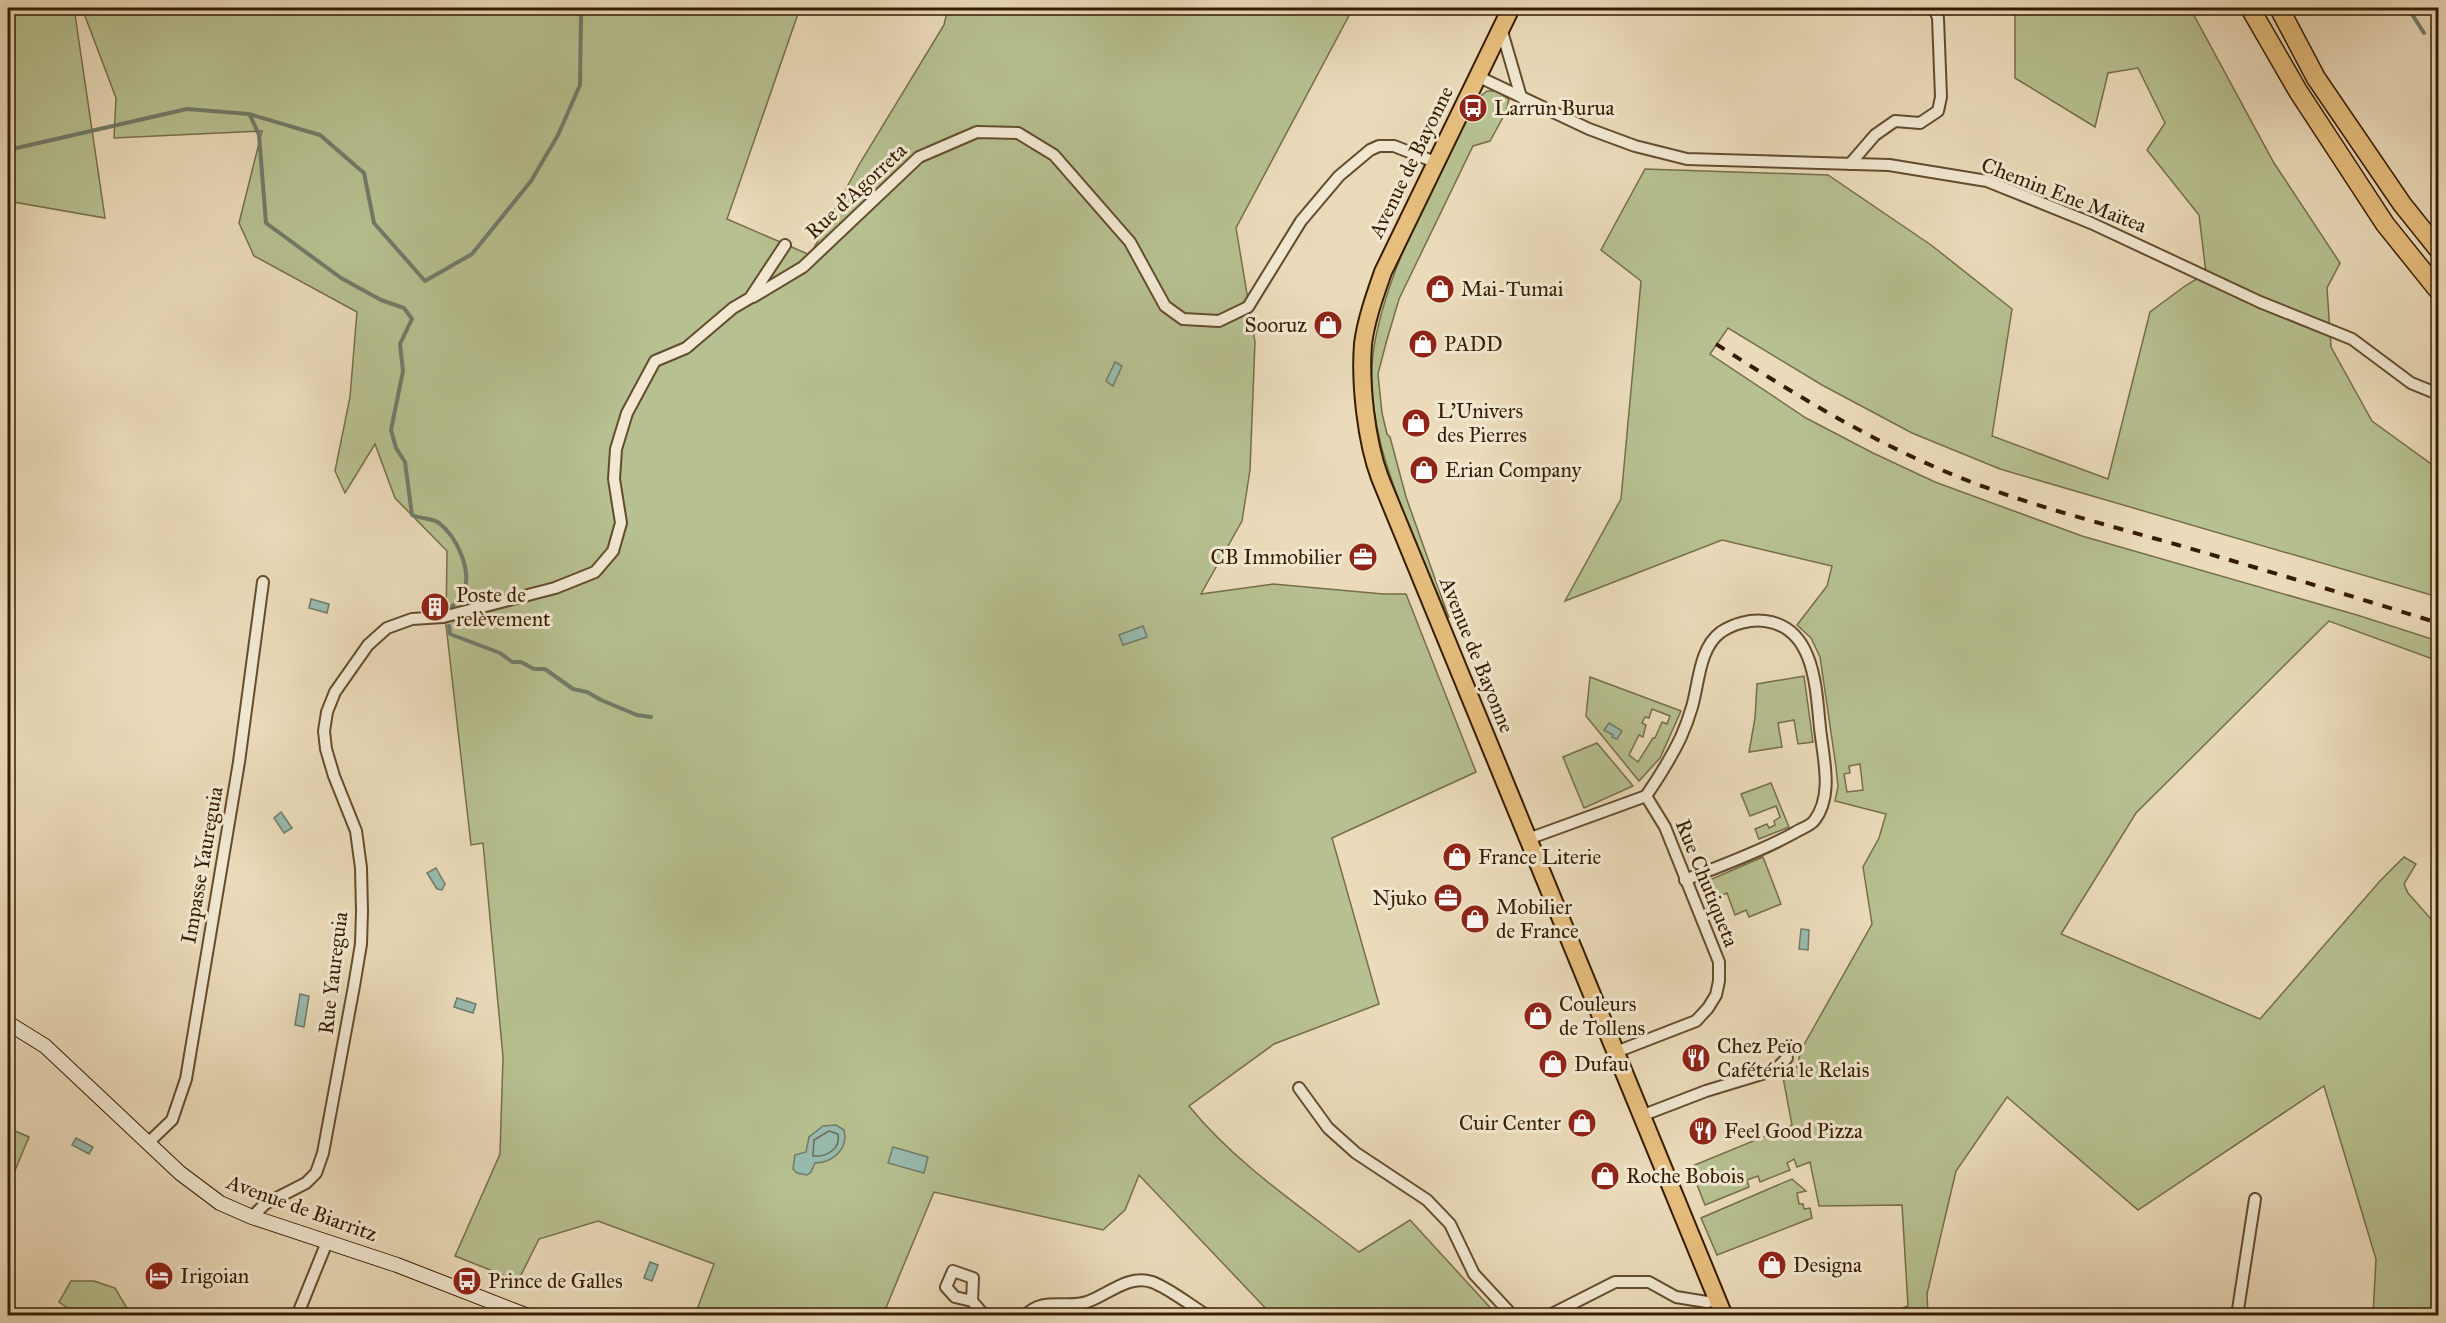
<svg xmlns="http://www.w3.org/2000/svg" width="2446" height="1323" viewBox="0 0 2446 1323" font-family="'IM FELL Great Primer',serif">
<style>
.green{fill:#b7c090;stroke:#766e48;stroke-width:1.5;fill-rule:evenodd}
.water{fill:#98bbaf;stroke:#717b69;stroke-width:1.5}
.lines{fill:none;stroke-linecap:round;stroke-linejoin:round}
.shore{stroke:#676c58;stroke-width:1.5}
.stream{stroke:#717b69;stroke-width:4}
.street-casing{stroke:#634c2e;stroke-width:14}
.secondary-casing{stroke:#361c00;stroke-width:16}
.primary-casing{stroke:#361c00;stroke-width:20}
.highway-casing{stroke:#361c00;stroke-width:21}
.street{stroke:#f2e8d2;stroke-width:10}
.secondary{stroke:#f2e8d2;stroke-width:14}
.primary{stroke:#e6be7d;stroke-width:16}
.highway{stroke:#e6be7d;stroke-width:18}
.rail{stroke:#361c00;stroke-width:4;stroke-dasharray:10 10;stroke-linecap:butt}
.labels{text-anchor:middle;stroke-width:6;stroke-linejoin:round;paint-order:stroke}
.poi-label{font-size:21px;fill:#361c00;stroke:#f2e8d2;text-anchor:start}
.street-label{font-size:21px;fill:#361c00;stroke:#f2e8d2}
</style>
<rect width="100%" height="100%" fill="#ebdbba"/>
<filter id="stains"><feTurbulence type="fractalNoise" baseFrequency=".00333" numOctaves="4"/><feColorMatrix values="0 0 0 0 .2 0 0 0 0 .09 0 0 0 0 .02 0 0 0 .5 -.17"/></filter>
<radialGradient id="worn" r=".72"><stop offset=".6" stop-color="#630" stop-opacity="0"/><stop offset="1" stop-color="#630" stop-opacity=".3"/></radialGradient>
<g class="green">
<path d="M8,8H74L105,218L8,201Z"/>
<path d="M82,8H800L727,219L810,255L860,163L944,25L948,8H1353L1236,228L1255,342L1250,470L1242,521L1201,594L1273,584L1383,594H1406L1476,772L1332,838L1379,1004L1274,1044L1189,1106C1235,1163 1301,1207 1359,1252L1410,1220L1497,1315H1272L1139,1175L1125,1210L1103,1230L934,1192L883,1315H695L714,1264L598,1221L539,1239L518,1281L455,1256L500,1154L503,1057L483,843L471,845L446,625L447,551L395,498L375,444L345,493L335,471L350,397L357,312L254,256L239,223L262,131L114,138L116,98Z"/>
<path d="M2015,8H2190L2274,163L2340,263L2327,288L2331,347L2372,421L2438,469V597L2000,469L1912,433L1822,385L1728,328L1710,354L1806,418L1873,453L1935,482L2082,536L2357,615L2438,641V661L2329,621L2136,813L2061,934L2260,1019L2380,881L2404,857L2416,864L2404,884L2408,893L2438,927V1315H2373L2376,1259L2324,1086L2138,1210L2007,1097L1956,1171L1927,1294L1928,1315H1884L1908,1306L1902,1205L1819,1206L1810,1162L1797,1167L1794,1159L1787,1163L1790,1170L1760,1182L1758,1176L1747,1180L1749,1187L1705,1205L1690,1167L1792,1125L1782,1072L1797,1067L1801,1050L1872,924L1863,867L1879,838L1886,814L1835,801L1838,787L1836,767L1820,657L1811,638L1797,625L1827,586L1832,566L1722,540L1565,601L1621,499L1641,281L1601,250L1645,169L1828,175L1931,245L2012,309L1992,436L2108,479L2150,312L2185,286L2206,273L2199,215L2147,150L2165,123L2138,68L2108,73L2095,127L2015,78ZM1860,764L1863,790L1847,792L1844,774L1850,773L1849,766Z"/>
<path d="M1487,91H1496L1509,99L1506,112L1490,141L1473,146L1399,299L1386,343L1378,374L1382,413L1387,434L1390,437L1406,497L1449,618C1436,594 1426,568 1416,543C1390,479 1362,411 1375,341C1391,257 1440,176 1477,99Z"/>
<path d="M1804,676L1813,742L1798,744L1794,720L1778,723L1782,747L1749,752L1755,718L1757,684Z"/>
<path d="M1590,677L1681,711L1660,758L1639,781L1586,716ZM1652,709L1670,716L1667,724L1662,722L1655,738H1653L1638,762L1629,755L1639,735L1643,737L1646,725L1642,723L1645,717L1649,718Z"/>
<path d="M1597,743L1633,786L1584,808L1563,757Z"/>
<path d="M1771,783L1789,827L1759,839L1755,829L1767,824L1769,828L1775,825L1774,821L1780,817L1776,806L1750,816L1741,794Z"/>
<path d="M1763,857L1781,904L1749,917L1746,910L1735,915L1727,893L1715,898L1726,927L1717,930C1711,915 1699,897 1707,881Z"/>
<path d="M8,1128L29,1137L8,1187Z"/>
<path d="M1792,1179L1806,1191L1797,1193L1799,1204H1803L1804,1209L1810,1208L1812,1218L1717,1255L1701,1218Z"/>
<path d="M71,1281H94L115,1288L131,1315H66L69,1309L59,1302Z"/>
</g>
<g class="water">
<path d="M1115,362L1122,366L1113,386L1106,381Z"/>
<path d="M311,599L329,604L327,613L309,608Z"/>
<path d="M1143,626L1147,637L1123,645L1119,635Z"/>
<path d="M1609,723L1622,731L1617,739L1612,737L1613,735L1604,730Z"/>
<path d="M281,812L292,828L284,833L274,818Z"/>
<path d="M436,868L445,884L442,890L437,889L427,873Z"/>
<path d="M1801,929L1809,930L1808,950L1799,949Z"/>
<path d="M300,994L309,996L304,1027L295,1025Z"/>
<path d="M457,998L476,1004L473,1013L454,1007Z"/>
<path d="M836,1125L844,1130C849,1149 832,1163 815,1163L811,1172L807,1175L797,1173L793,1169L795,1155L806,1152L809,1137L823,1126Z"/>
<path d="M76,1138L93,1147L89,1154L72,1145Z"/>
<path d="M893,1147L928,1157L924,1173L888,1163Z"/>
<path d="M650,1262L658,1265L652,1281L644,1278Z"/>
</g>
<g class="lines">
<path class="shore" d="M829,1131L838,1134C841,1149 827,1157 813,1156L814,1140Z"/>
<g class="stream">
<path d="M2408,8L2424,33"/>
<path d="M2435,53L2438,56"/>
<path d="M250,115L259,135L266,223L341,278L381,300L404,308L412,319L400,344L403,371L391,430L396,448L405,462L412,515C421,519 432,518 439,523C457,537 472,570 464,592C462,599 453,605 448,610"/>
<path d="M8,150L187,109L249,114L320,135L364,173L374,223L425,281L472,254L531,181L558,135L580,85L581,15L585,8"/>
<path d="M449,626L450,634L500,653L512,662H521L534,669H545L573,689L587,692L601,700L637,715L651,717"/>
</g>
<g class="street-casing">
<g id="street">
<path d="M1501,28L1521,97"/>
<path d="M1477,76L1589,129L1635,146L1687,159L1889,165L1987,181L2091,223L2260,302L2352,339L2411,383L2438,394"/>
<path d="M1850,164L1875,135L1895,121L1920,123L1938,111L1941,97L1938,18L1934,8"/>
<path d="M753,297L803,267L919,157L977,132L1018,133L1054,155L1130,242L1165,306L1183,319L1219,321L1248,307L1301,221L1339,176L1370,150L1379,146H1394L1435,162"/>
<path d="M1646,796C1659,777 1671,758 1681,737C1685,728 1689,717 1692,707C1699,683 1699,648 1721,632C1733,624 1750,619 1765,621C1815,627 1816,689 1820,728C1823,757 1834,796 1814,821C1810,826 1800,829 1794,833C1760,852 1722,865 1685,880"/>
<path d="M1528,839L1646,796L1665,827L1719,962V981L1716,995L1708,1008L1696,1021L1616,1052"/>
<path d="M1299,1088L1328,1128L1356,1153L1427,1200L1450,1224L1474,1274L1513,1316"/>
<path d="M1641,1116L1706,1091L1775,1070L1787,1058"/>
<path d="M149,1142L172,1120L186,1079L239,762L263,582"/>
<path d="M252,1217L265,1204L306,1183L316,1173L323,1153L354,986L361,944L362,911L361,868L356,831L334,776L326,749L324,731L327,712L335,692L368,645L387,628L412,619L443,617L555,588L595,572L613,551L621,523L614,479L616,449L627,413L655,361L686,348L733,308L750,298L785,245"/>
<path d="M972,1301L973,1278L953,1271L946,1287L955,1297L972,1301L985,1316"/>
<path d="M297,1316L327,1242"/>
<path d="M1025,1316C1042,1296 1066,1309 1087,1302C1108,1295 1128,1274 1152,1282C1169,1288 1191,1306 1208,1316"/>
<path d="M1548,1316L1615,1282H1649L1676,1297L1707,1302L1717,1300"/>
<path d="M2237,1316L2255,1199"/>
</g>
</g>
<g class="secondary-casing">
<path id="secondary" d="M8,1023L45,1046L180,1173L220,1203L252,1217L397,1265L528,1316"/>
</g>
<g class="primary-casing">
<path id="primary" d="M1511,8L1383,272C1375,295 1366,320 1363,344C1360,383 1366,441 1380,478L1724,1316"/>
</g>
<g class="highway-casing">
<g id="highway">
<path d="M2250,8L2298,91L2385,224L2438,290"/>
<path d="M2279,8L2316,78L2402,204L2438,249"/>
</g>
</g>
<use href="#street" class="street"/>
<use href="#secondary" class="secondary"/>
<use href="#primary" class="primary"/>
<use href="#highway" class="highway"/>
<path class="rail" d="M1716,344C1788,390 1859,434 1937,468C2015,502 2097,522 2178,545C2265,570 2352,596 2438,623"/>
</g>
<defs>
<g id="bus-disc" transform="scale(1.5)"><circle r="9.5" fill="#8f2418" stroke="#f2e8d2"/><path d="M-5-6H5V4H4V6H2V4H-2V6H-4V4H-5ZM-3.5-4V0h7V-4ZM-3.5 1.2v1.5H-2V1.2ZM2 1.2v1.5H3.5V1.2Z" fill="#fff"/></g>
<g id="shop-disc" transform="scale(1.5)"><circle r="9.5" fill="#8f2418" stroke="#f2e8d2"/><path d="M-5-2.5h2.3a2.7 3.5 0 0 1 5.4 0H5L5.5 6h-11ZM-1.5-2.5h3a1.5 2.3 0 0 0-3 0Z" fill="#fff"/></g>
<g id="office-disc" transform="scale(1.5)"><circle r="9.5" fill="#8f2418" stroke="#f2e8d2"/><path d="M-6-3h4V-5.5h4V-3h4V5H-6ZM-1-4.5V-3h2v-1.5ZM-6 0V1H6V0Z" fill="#fff"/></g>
<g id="building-disc" transform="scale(1.5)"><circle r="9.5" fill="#8f2418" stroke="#f2e8d2"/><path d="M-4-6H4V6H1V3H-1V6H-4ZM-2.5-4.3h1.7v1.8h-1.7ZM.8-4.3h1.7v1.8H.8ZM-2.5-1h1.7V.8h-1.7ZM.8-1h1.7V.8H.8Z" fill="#fff"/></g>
<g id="restaurant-disc" transform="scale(1.5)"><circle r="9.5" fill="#8f2418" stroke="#f2e8d2"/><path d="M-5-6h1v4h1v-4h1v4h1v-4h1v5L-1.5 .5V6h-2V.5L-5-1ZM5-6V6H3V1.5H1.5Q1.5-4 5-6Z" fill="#fff"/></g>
<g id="hotel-disc" transform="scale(1.5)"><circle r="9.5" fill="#8f2418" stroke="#f2e8d2"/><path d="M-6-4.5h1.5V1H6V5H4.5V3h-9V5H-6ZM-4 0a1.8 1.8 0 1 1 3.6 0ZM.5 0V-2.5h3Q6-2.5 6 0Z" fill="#fff"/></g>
</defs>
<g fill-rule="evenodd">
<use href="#bus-disc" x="1473" y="108"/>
<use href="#shop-disc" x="1440" y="289"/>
<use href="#shop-disc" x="1328" y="325"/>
<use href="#shop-disc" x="1423" y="344"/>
<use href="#shop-disc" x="1416" y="423"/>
<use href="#shop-disc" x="1424" y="470"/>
<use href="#office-disc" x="1363" y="557"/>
<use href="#building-disc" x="435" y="607"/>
<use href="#shop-disc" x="1457" y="857"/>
<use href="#office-disc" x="1448" y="898"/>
<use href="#shop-disc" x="1475" y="919"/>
<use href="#shop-disc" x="1538" y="1016"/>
<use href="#restaurant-disc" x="1696" y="1058"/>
<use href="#shop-disc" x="1553" y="1064"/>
<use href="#shop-disc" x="1582" y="1123"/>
<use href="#restaurant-disc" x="1703" y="1131"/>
<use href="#shop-disc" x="1605" y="1176"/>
<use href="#shop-disc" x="1772" y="1265"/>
<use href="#hotel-disc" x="159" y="1276"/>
<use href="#bus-disc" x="467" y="1281"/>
</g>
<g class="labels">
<g class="poi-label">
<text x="1494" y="115">Larrun Burua</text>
<text x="1461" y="296">Mai-Tumai</text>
<text x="1307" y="332" text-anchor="end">Sooruz</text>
<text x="1444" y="351">PADD</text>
<text x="1437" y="418">L'Univers<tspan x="1437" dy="24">des Pierres</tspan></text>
<text x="1445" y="477">Erian Company</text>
<text x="1342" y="564" text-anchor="end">CB Immobilier</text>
<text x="456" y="602">Poste de<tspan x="456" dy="24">relèvement</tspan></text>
<text x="1478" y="864">France Literie</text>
<text x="1427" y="905" text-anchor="end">Njuko</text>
<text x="1496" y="914">Mobilier<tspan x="1496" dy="24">de France</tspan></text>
<text x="1559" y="1011">Couleurs<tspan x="1559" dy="24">de Tollens</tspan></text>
<text x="1717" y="1053">Chez Peïo<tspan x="1717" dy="24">Cafétéria le Relais</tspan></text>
<text x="1574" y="1071">Dufau</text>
<text x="1561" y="1130" text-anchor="end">Cuir Center</text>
<text x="1724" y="1138">Feel Good Pizza</text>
<text x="1626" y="1183">Roche Bobois</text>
<text x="1793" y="1272">Designa</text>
<text x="180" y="1283">Irigoian</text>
<text x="488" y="1288">Prince de Galles</text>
</g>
<g class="street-label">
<text transform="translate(1411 162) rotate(-64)" y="7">Avenue de Bayonne</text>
<text transform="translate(856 191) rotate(-43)" y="7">Rue d'Agorreta</text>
<text transform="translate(2064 195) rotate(21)" y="7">Chemin Ene Maïtea</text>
<text transform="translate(1477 655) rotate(68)" y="7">Avenue de Bayonne</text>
<text transform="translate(202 865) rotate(-80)" y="7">Impasse Yaureguia</text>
<text transform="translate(1707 883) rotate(68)" y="7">Rue Chutiqueta</text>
<text transform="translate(333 973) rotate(-83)" y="7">Rue Yaureguia</text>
<text transform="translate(302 1208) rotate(20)" y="7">Avenue de Biarritz</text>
</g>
</g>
<rect width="2446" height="1323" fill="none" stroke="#ebdbba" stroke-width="30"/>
<rect x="9" y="9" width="2428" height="1305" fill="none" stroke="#361c00" stroke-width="3"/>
<rect x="15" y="15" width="2416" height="1293" fill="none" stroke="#361c00" stroke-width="1.5"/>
<rect width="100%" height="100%" filter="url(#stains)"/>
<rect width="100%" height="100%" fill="url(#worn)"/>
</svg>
